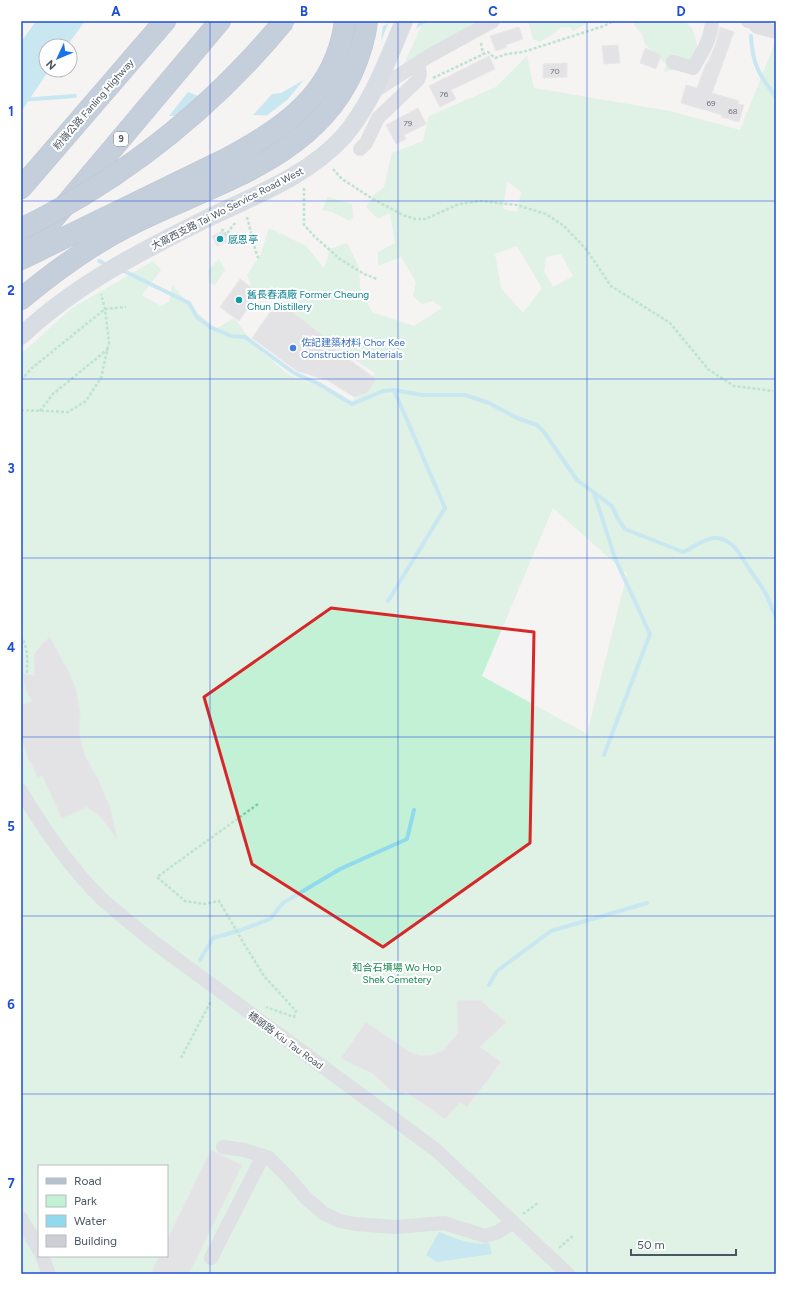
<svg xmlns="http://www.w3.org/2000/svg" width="797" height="1295" viewBox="0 0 797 1295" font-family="Figtree,'Noto Sans TC',sans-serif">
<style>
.green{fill:#c3f1d5;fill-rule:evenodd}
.water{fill:#90daee}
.pier{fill:#f5f3f3}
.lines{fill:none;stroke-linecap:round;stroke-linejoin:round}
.stream{stroke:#90daee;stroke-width:4}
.building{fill:#cdcfd5;stroke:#d7d9de}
.highway-casing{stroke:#7690ad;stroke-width:22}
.path{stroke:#7ad0a6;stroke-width:2.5;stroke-dasharray:3 2;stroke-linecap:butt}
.minor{stroke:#c1cad2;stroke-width:14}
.major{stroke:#b3c2d1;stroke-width:18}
.highway{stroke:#8ba5c1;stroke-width:21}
.highway-bridge-casing{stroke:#7690ad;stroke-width:22;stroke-linecap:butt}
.highway-bridge{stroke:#8ba5c1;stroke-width:21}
.marked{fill:none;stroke:#d62828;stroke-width:3;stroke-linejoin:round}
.grid{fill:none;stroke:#1d4ed8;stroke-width:1;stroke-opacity:0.55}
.culture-dot{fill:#0f9aa8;stroke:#fff;stroke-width:1.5}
.shop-dot{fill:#3f7fe0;stroke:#fff;stroke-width:1.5}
.labels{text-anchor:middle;stroke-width:4;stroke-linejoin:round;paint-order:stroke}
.number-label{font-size:8px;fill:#6b747e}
.shield{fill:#fff;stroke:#808990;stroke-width:1}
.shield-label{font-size:9px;font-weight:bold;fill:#4a5661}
.street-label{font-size:10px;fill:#4a5661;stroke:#fff}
.culture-label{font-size:10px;fill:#0d838f;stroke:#fff;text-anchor:start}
.shop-label{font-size:10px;fill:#366cbe;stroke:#fff;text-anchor:start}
.park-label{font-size:10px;fill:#17864f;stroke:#fff}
.neatline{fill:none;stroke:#1d4ed8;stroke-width:1.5}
.grid-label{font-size:13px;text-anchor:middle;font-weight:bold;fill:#1d4ed8}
</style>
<rect width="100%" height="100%" fill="#f5f3f3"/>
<g class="green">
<path d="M430,21H485L403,66L422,25Z"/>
<path d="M528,21H592L573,31L570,27H561L555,33L540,42L533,39Z"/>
<path d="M635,21H684L692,28L697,45L698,71L669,70L664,73L666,64L645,44L642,34L634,25Z"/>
<path d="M775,43H776V1274H21V354L72,308L153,261L161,270L142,295L161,306L169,302L172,285L195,311L216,329L234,318L257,348L289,375L317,385L351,403L375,373L307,330L278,301L254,294L247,275L260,256L269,228L306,246L324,268L330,249L347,243L359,267L360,288L372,312L414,326L442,308L433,301L422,304L413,296L416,282L401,257L378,266V252L395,243L390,213L378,219L366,207L374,195L384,187L392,153L423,141L429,116L496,87L527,56L534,88L670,111L740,130ZM507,181L521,192L517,212L503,209ZM517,246L542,288L523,313L501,288L495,254ZM561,254L573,276L553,287L544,272L546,257ZM553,508L627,574L587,734L482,676ZM39,1166H167V1256H39Z"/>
<path d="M328,197L352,204L353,217L350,221L332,212L322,210Z"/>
<path d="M219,259L225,270L215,285L209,283L208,270Z"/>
</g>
<g class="water">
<path d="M36,21H85L67,46H46V70H49L21,112V127V42Z"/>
<path d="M391,21H430L422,25L280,116L253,115L272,94L281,93L302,81Z"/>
<path d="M188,92L198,96L180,116H169Z"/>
<path d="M439,1232C456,1238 470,1246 489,1243L492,1254L437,1262L426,1255Z"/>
</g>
<path class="pier" d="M389,21H419L415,32L281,117H265L288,99L307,76L383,24L381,41Z"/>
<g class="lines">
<g class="stream">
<path d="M751,36C752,63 759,75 776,97"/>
<path d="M21,100L75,96"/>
<path d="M99,261L108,265"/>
<path d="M122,270L189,303L197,317L210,327L231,336L245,337L294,373L319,384L352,404L383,391L394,390L422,395H465L489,403L517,418L537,425L544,432L577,480L612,506L618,519L625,529L683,552C693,548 703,539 714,538C732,537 741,556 749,569C755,577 761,585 766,594C770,602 772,610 776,617"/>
<path d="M594,493L615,558L650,634L604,755"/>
<path d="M388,601L445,508L394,390"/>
<path d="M200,960L213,938L241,930L270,919L283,903L340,869L407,839L414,810"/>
<path d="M489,985L497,971L551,931L647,903"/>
</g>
</g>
<g class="building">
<path d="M519,27L523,39L506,45L507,47L496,51L490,36Z"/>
<path d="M720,27L734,32L712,93L739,101L738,104L744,105L739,122L722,117V115L681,103L686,85L697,88L706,64L709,60L716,43Z"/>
<path d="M618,45L620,63L604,64L602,46Z"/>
<path d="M645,48L661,55L656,69L640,63Z"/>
<path d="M489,56L495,69L451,90L456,99L440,107L429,86Z"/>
<path d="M567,63V77L543,78V64Z"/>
<path d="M418,108L426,124L404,135L406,139L396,144L386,125Z"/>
<path d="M223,231L228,241L217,246L212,236Z"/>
<path d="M240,279L259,293L239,321L220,307Z"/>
<path d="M278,301L322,335L320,338L376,379L367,393L354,397L327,380L297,371L252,338Z"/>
<path d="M50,637L70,675L76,689L80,712L79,734L85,756L98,779L110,807L117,839L99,815L87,807L62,818L42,775L38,778L30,761L29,762L25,748L21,742V706L32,701L26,690L22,673L35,676L34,661L35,653L42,644Z"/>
<path d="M475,1000L481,1001L506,1022L480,1047L501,1062L467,1107L460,1102L445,1119L405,1091L403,1095L393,1089L392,1091L372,1073L350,1063L341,1058L366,1022L408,1051L421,1056L432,1055L443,1051L458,1033L457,1001Z"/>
<path d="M211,1150L242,1165L189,1274H151L159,1256H167V1240Z"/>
</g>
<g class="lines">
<g class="highway-casing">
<g id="highway">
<path d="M21,188L165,21"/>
<path d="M23,255L220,21"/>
<path d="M21,259L222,161C282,130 336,94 345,21"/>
<path d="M21,299C56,270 93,243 134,223C212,184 312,160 352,73C359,57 365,39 367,21"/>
</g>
</g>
<g class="path">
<path d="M481,43L483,54"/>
<path d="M433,78L488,52L495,58L507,54L523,52L604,26L613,21"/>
<path d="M333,169L342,179L373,199L403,215L415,219H425L459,204L480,201L517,205L546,214L564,226L586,249L611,286L670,323L708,369L734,386L773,391"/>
<path d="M304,188V225L315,237L340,259L364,274L377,279"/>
<path d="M247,217L256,252L259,260"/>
<path d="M221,230H223L226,235L235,223"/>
<path d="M21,380L32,368L105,309L126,307"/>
<path d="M21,410L68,412L86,401L101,378L109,342L105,309L101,294"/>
<path d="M40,411L53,394L108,349"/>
<path d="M21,636C29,650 27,659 27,674"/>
<path d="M258,804L157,877L185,901L204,904L219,901L246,947L264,976L296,1011L294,1017L266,1007"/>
<path d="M181,1058L211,1001"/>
<path d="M523,1214L539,1202"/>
<path d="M559,1248L574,1235"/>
</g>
<g class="minor">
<path d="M748,21L753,22L757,27L776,32"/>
<path d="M673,62L693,68C702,53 711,39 712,21"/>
<path d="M373,92L429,56L493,21"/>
<path d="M360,149L366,143L378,118L418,80L420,74L418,63"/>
<path d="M21,791C44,830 70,868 103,900C121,916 140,931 159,946L436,1150L568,1274"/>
<path d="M223,1147L244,1150L269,1158L288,1177L305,1197L323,1213L340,1221L355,1224L395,1227L444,1223L485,1236L498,1232L513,1222"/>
<path d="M21,1218L39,1250"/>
<path d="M42,1256L49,1274"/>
<path d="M211,1258L263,1156"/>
</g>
<path class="major" d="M21,336C76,284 143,250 210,217C256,195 309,175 344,136C372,103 387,61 404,21"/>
<use href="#highway" class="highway"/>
<g class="highway-bridge-casing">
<path id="highway-bridge" d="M21,229C123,179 212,108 284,21"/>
</g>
<use href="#highway-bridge" class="highway-bridge"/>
</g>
<path d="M0 0H797V1295H0ZM331,608L534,632L530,843L383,947L252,864L204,697Z" fill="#f5f3f3" fill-opacity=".55" fill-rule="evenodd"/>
<path class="marked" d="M331,608L534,632L530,843L383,947L252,864L204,697Z"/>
<path class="grid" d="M210,21V1274M398,21V1274M587,21V1274M21,201H776M21,379H776M21,558H776M21,737H776M21,916H776M21,1094H776"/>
<g class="culture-dot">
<circle cx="220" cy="239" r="4"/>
<circle cx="239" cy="300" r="4"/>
</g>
<circle class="shop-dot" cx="293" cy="348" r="4"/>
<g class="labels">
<g class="number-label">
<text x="555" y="74">70</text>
<text x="444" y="97">76</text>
<text x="711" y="106">69</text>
<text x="733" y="114">68</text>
<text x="408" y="126">79</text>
</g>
<rect class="shield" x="114" y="132" width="14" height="14" rx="3"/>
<g class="shield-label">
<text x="121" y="142">9</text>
</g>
<g class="street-label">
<text transform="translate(93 104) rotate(-49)" y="4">粉嶺公路 Fanling Highway</text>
<text transform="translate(227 208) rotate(-27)" y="4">大窩西支路 Tai Wo Service Road West</text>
<text transform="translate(286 1040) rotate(36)" y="4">橋頭路 Kiu Tau Road</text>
</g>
<g class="culture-label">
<text x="228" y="243">感恩亭</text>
<text x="247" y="298">舊長春酒廠 Former Cheung<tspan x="247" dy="12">Chun Distillery</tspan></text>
</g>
<g class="shop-label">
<text x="301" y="346">佐記建築材料 Chor Kee<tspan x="301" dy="12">Construction Materials</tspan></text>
</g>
<g class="park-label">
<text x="397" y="971">和合石墳場 Wo Hop<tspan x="397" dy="12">Shek Cemetery</tspan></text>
</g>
</g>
<rect width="797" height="1295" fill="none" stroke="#ffffff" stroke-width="44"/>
<rect x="38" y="1165" width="130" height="92" fill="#ffffff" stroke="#b7bbc0"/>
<rect x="46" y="1178" width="20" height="6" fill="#b3c2d1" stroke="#b7bbc0"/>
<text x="74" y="1185" font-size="12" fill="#4a5661">Road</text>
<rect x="46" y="1195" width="20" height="12" fill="#c3f1d5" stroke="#b7bbc0"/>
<text x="74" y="1205" font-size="12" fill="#4a5661">Park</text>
<rect x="46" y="1215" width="20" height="12" fill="#90daee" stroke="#b7bbc0"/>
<text x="74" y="1225" font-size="12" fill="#4a5661">Water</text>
<rect x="46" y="1235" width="20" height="12" fill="#cdcfd5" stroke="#b7bbc0"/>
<text x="74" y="1245" font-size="12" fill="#4a5661">Building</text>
<g transform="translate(58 58) rotate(226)"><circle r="19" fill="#ffffff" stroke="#b7bbc0"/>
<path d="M0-3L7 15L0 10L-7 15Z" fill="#1a73e8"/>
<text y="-6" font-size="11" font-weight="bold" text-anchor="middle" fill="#4a5661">N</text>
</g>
<path d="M631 1249v6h105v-6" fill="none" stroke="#4a5661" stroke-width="2"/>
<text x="637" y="1249" font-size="12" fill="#4a5661" stroke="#ffffff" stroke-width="3" paint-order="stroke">50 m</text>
<rect x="22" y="22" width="753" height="1251" class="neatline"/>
<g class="grid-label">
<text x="116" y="16">A</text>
<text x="304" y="16">B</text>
<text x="493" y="16">C</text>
<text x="681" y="16">D</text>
<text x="11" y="116">1</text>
<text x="11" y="295">2</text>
<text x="11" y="473">3</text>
<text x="11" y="652">4</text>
<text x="11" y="831">5</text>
<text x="11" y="1009">6</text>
<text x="11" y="1188">7</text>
</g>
</svg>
